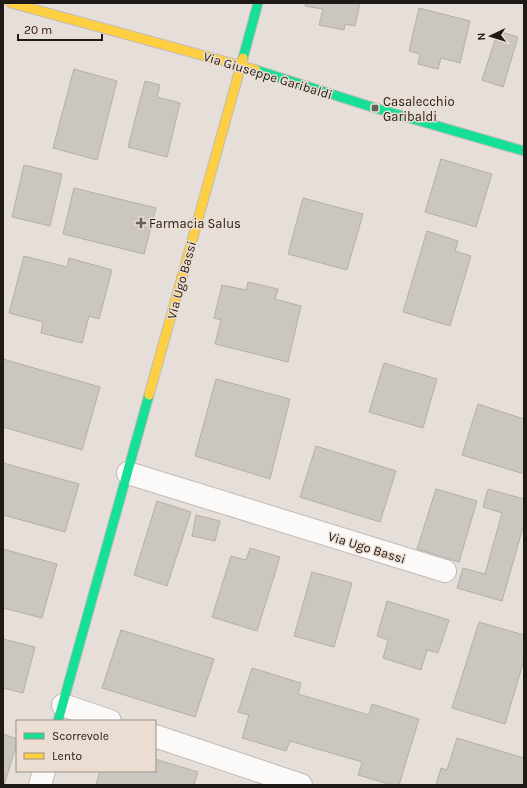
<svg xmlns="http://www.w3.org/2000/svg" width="527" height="788" viewBox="0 0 527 788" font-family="Karla,sans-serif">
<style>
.building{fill:#ccc6c1;stroke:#b5afaa}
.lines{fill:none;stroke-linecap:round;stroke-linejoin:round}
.street-casing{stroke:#c2bbb7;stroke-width:24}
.fast-casing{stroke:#c2bbb7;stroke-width:11}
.slow-casing{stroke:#c2bbb7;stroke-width:11}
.street{stroke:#fbfaf9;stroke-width:22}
.fast{stroke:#16e098;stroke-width:9}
.slow{stroke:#ffcf43;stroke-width:9}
.poi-dot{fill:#655f5b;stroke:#ecddd2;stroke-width:1.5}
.labels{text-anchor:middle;stroke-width:3;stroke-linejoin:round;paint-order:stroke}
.street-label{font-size:13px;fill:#201a17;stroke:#ecddd2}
.poi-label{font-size:13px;fill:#201a17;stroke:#ecddd2;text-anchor:start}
</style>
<rect width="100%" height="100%" fill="#e6ded8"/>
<g class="building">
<path d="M306,3H360L355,26L345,24L344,30L319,25L323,9L305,6Z"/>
<path d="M419,8L470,21L460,63L441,58L438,69L418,64L420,54L409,51Z"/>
<path d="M498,31L518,37L503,87L482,80Z"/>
<path d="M74,69L117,81L97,160L53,148Z"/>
<path d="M145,81L160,85L157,97L180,103L167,157L128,147Z"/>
<path d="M441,159L492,174L476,227L425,212Z"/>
<path d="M24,165L62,174L50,226L12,217Z"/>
<path d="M74,188L156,208L144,254L63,234Z"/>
<path d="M303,198L363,214L347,270L288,254Z"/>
<path d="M427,231L458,241L455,251L471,256L450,326L403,312Z"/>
<path d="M24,256L67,267L69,258L112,270L99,319L89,316L82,343L41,333L43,322L9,313Z"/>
<path d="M248,282L278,289L275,299L301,306L288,362L215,344L221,320L214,318L222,285L246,290Z"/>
<path d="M3,359L100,387L82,450L3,427Z"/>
<path d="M384,363L437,379L423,428L369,412Z"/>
<path d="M216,379L290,399L270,479L195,456Z"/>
<path d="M478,404L524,419V474L462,455Z"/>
<path d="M316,446L396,471L380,522L300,497Z"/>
<path d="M3,463L79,484L65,532L3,515Z"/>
<path d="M436,489L477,501L459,562L417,549Z"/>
<path d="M488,489L524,499V524L502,601L457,588L463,568L485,574L502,513L483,507Z"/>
<path d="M157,501L191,512L167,586L134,575Z"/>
<path d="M196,515L220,521L215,541L192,536Z"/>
<path d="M250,548L280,557L257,631L212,617L231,556L246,560Z"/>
<path d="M3,549L57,564L42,618L3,608Z"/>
<path d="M312,572L352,583L334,647L294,636Z"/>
<path d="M387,601L449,620L438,653L427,650L421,670L383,658L388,640L377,636Z"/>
<path d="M479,622L524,635V660L505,724L452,708Z"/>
<path d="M121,630L214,659L195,717L102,688Z"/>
<path d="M3,639L35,647L23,693L3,688Z"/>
<path d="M252,668L301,683L298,694L369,715L372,704L419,719L399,785H392L358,775L362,762L290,741L286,751L242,738L249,715L238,712Z"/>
<path d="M3,734L17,739V743L4,785Z"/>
<path d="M457,738L524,758V785H436L441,768L447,770Z"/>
<path d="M155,759L198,772L194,785H195H96L100,771H155Z"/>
</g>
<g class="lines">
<g class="street-casing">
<g id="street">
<path d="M128,473L445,571"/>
<path d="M63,705L110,721"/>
<path d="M155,736L301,785"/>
<path d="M40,785L44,771"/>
</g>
</g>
<g class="fast-casing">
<g id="fast">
<path d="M243,58L258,3"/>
<path d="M256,70L375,108L524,151"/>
<path d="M58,721L149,395"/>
</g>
</g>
<g class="slow-casing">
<g id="slow">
<path d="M11,3L256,70"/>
<path d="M149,395L243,58"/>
</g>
</g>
<use href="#street" class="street"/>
<use href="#fast" class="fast"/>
<use href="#slow" class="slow"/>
</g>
<g class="poi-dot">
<rect x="371" y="104" width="8" height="8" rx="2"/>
<path d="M139 217h4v4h4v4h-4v4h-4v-4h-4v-4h4z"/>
</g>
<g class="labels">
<g class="street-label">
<text transform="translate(268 75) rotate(17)" y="5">Via Giuseppe Garibaldi</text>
<text transform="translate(181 280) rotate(-75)" y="5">Via Ugo Bassi</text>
<text transform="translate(367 547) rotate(17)" y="5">Via Ugo Bassi</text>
</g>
<g class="poi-label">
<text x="383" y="106">Casalecchio<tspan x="383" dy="15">Garibaldi</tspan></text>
<text x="149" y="228">Farmacia Salus</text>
</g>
</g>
<rect width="527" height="788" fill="none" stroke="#201a17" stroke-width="8"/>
<rect x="16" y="720" width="140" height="52" fill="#ecddd2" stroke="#9a8f87"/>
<rect x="24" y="733" width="20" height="6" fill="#16e098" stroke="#9a8f87"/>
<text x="52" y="740" font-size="12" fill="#201a17">Scorrevole</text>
<rect x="24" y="753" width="20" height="6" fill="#ffcf43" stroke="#9a8f87"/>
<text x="52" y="760" font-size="12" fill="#201a17">Lento</text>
<g transform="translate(491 36) rotate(266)" stroke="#ecddd2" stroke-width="3" paint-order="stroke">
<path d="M0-3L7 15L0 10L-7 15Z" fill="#201a17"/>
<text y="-6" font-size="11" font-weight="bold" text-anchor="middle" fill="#201a17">N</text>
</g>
<path d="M18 34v6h84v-6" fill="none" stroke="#201a17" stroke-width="2"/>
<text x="24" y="34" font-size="12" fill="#201a17" stroke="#ecddd2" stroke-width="3" paint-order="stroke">20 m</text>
</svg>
